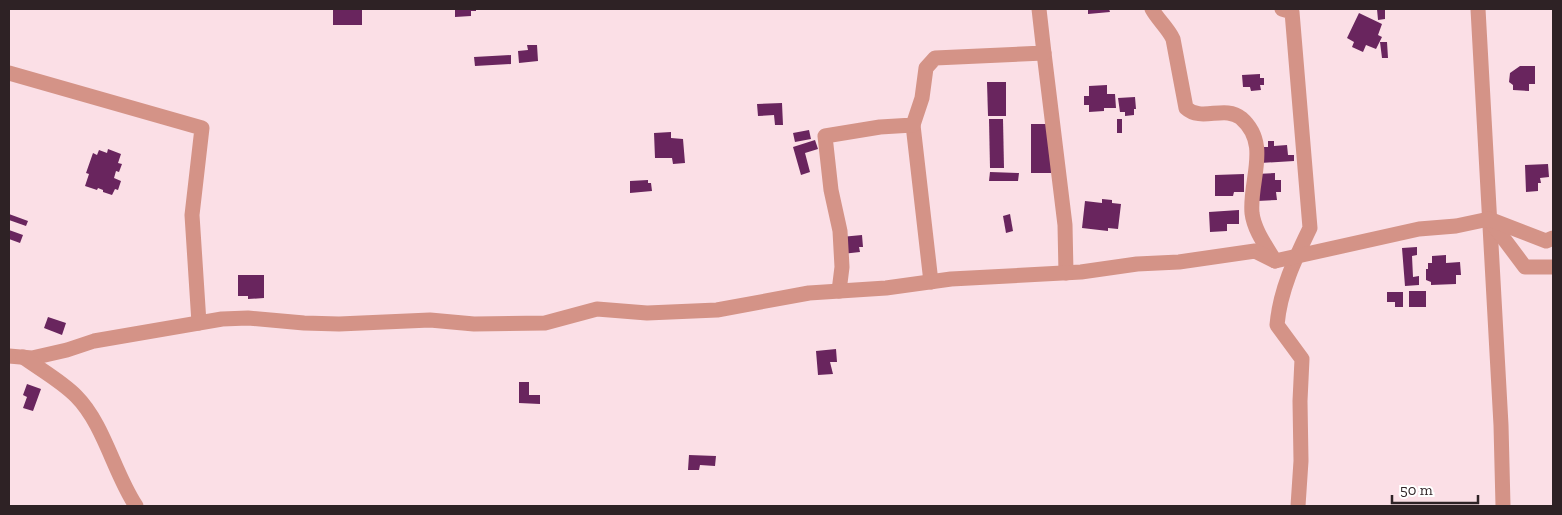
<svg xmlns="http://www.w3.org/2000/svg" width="1562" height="515" viewBox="0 0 1562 515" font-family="'Zilla Slab',serif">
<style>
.building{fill:#69255e}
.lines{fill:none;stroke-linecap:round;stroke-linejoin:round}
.minor{stroke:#d49387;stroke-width:15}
</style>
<rect width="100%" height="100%" fill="#fbdfe6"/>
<g class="building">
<rect x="333" y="9" width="29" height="16"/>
<path d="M455,9H476V11H471V16L455,17Z"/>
<path d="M1088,9H1109L1110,12L1088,14Z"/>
<path d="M1377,9H1385V19L1378,20Z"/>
<path d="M1359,13L1382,24L1378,35L1382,37L1376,49L1366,45L1363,52L1352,47L1354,42L1347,38Z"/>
<path d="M1380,42H1387L1388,58H1382Z"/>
<path d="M527,45H537L538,61L519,63L518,51L528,50Z"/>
<path d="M511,55V64L475,66L474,57Z"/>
<path d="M1520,66H1535V84H1529V91L1513,90V85L1509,82L1510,73Z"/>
<path d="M1260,74V78H1264V85H1260L1261,90L1251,91L1250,87H1243L1242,75Z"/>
<path d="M987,82H1006V116H988Z"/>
<path d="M1107,85V94H1115L1116,108H1104V111L1089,112V105H1084V96H1089V86Z"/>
<path d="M1135,97L1136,109H1134V115L1125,116V112H1120L1118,98Z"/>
<path d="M782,103L783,125H775L774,115L758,116L757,104Z"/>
<path d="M989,119H1003L1004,168H990Z"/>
<rect x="1117" y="119" width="5" height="14"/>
<rect x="1031" y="124" width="20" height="49"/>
<path d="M809,130L811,139L795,142L793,133Z"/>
<path d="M671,132V138L683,139L685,163L673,164L672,158H655L654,133Z"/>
<path d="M815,140L818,149L805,153L810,172L801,175L793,147Z"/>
<path d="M1268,141H1274V146L1287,145L1288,155H1294V161L1260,163V147H1268Z"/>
<path d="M108,149L121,154L118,163L122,164L119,172L116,171L114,178L121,181L118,190L115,189L112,195L103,192V190L98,188L97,190L85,186L89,174L86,173L93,153L97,155L99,150L107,153Z"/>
<path d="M1548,164L1549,177L1540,178L1541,183H1538V191L1526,192L1525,165Z"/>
<path d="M990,172L1019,173L1018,181H989Z"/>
<path d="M1275,173V180H1281V192H1276L1277,200L1257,201L1256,174Z"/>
<path d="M1244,174V192H1234L1233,196H1215V175Z"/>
<path d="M648,180V183H651L652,191L630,193V181Z"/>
<path d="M1102,199L1112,200V203L1121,204L1118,229L1108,228V231L1082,228L1085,201L1102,203Z"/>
<path d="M1239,210V224H1227V231L1210,232L1209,212Z"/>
<path d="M9,214L28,221L26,226L9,220Z"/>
<path d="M1010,214L1013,231L1006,233L1003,216Z"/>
<path d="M9,230L23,235L20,243L9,239Z"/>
<path d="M862,235L863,247H859L860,252L842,254L841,237Z"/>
<path d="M1417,247V255L1412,256L1413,277L1419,276V285L1405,286L1402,248Z"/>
<path d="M1446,255V263L1460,262L1461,275H1456V284L1431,285V282L1426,280V269H1428V263H1432V256Z"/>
<path d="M238,275H264V298L248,299V296H238Z"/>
<rect x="1409" y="291" width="17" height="16"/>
<path d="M1387,292H1403V307H1395V302H1387Z"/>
<path d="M48,317L66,323L62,335L44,328Z"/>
<path d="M836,349L837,362H830L833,374L818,375L816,351Z"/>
<path d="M519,382H529V395H540V404L519,403Z"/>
<path d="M27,384L41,389L33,411L23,408L27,397L23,395Z"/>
<path d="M689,455L716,456L715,466L700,465L699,470H688Z"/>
</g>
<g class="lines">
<g class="minor">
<path d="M1152,9C1158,20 1168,28 1173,39L1186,108C1201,122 1225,105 1241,118C1271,144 1249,180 1252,213C1254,230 1266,246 1275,261"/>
<path d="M1282,9L1292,12L1310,228C1295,259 1280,290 1277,325L1302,359L1300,401L1301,461L1298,506"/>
<path d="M1478,9L1501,425L1503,506"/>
<path d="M1044,53L1065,225L1066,273"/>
<path d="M9,73L202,128L192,215L199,323"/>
<path d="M913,125L931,282"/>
<path d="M1489,219L1525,267H1553"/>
<path d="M839,291L842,267L840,231L831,190L825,136L880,127L913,125L922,98L926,68L935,58L1044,53L1039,9"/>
<path d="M9,356L32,358L67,350L94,341L222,319L248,318L304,323L339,324L430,320L474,324L545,323L597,309L647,313L717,310L809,293L886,288L951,279L1081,272L1137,264L1179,262L1255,251L1275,261L1419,229L1456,226L1489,219L1546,241L1553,238"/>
<path d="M23,357C41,370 61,381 76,396C104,424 114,473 136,506"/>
</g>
</g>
<rect width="1562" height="515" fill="none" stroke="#2e2225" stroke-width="20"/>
<path d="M1392 495v8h86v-8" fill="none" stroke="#2e2225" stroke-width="2.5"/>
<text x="1400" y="495" font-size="15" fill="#2e2225" stroke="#ffffff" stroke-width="4" paint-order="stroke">50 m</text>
</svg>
